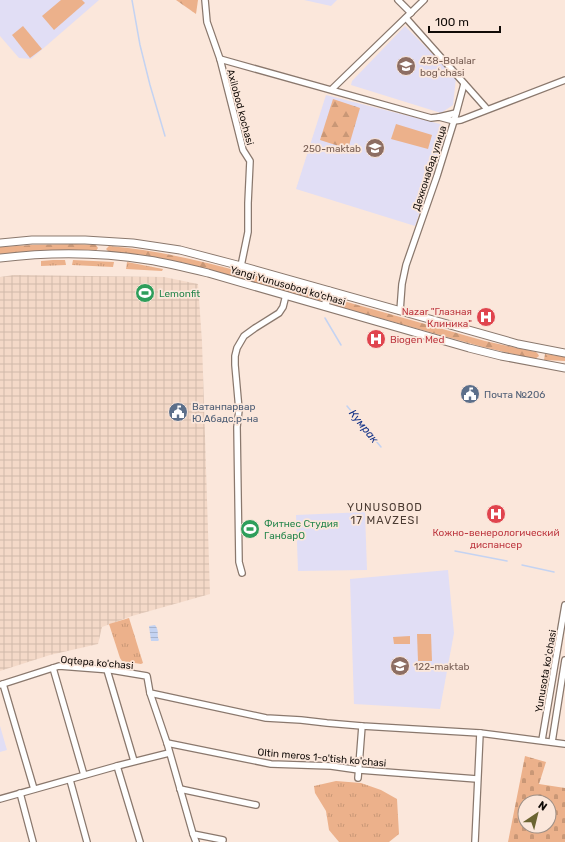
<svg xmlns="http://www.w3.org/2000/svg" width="565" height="842" viewBox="0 0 565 842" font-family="Rubik,sans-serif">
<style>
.industrial{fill:url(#industrial-grid)}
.education{fill:#e1def5}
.grass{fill:url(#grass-tufts)}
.forest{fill:url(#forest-firs)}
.cemetery{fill:url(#cemetery-stones);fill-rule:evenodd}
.pitch{fill:#ecb18b}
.water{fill:url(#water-rules)}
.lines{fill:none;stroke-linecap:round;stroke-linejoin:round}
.stream{stroke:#c4d3f2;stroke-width:1.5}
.minor-casing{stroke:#8a786d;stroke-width:8}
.major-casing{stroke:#8a786d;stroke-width:9}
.minor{stroke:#fff;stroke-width:5.5}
.major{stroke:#fff;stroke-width:7}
.labels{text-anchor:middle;stroke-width:3.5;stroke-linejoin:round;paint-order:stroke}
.education-label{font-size:10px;fill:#785e54;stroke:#fbe7db;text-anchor:start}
.street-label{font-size:10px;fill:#110b07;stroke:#fbe7db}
.leisure-label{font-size:10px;fill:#27864d;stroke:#fbe7db;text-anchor:start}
.health-label{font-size:10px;fill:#be3a42;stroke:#fbe7db;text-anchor:end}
.service-label{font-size:10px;fill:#4e5e75;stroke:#fbe7db;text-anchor:start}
.water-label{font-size:11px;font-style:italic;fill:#143388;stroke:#fbe7db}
.neighbourhood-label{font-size:11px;letter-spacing:1px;fill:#4b3b32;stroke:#fbe7db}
</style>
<defs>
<pattern id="industrial-grid" width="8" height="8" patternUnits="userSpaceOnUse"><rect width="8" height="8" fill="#f4d9c8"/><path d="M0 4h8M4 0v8" fill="none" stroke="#d0b9aa"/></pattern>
<pattern id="grass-tufts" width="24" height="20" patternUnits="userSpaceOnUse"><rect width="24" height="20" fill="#ecb18b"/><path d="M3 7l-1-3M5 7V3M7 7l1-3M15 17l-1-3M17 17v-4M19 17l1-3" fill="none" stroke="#c99776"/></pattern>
<pattern id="forest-firs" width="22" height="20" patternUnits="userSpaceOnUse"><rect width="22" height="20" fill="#ecb18b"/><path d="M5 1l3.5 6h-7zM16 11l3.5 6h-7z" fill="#c99776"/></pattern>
<pattern id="cemetery-stones" width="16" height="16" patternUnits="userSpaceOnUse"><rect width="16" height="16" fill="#ecb18b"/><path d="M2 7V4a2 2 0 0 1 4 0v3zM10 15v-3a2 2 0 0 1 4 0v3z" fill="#c99776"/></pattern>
<pattern id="water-rules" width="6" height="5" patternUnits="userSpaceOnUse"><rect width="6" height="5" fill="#c4d3f2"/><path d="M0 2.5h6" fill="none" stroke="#a7b4ce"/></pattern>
</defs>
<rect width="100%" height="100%" fill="#fbe7db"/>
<path class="industrial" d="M14,275L164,277L198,284L202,342L210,594L132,616L102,627L98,644L50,655L0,671V277Z"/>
<g class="education">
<path d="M0,0H99L31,59L19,58L0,36Z"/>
<path d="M304,0H337L331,6Z"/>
<path d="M405,26L456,78L453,105L441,113L351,85L352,81Z"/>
<path d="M326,95L440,124L446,133L415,226L296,189Z"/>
<path d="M365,512L367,570L298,571L296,515Z"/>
<path d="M448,570L454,633L440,709L354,704L350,579Z"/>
<path d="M0,726L7,750L0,752Z"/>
</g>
<g class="grass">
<path d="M53,260H65L66,265L41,266V261Z"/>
<path d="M73,260L114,262L113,267L72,265Z"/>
<path d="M127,262L163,269L162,271L126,269Z"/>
<path d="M129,618L143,663L141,664L122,661L120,658L109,624Z"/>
<path d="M336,781L361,783L381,790L397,799L399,834L389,842H339L329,830L326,811L315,793L314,786Z"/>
</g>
<g class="forest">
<path d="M176,0H198L196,14Z"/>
<path d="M333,99L360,108L348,149L320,140Z"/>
<path d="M75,244L96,245L98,248L96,251L52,250L0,254V247L31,245Z"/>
<path d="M109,246C182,252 251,275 322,294L323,298L320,301L189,264L144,255L109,252L106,249Z"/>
<path d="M333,298L485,341L536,352L538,354L539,356L535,359L483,347L333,305L330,302L331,299Z"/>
<path d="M545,354L565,357V361L544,360Z"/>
</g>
<path class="cemetery" d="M525,756L546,762L539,784L565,788V842H508ZM525,802H549V826H525Z"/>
<g class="pitch">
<path d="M61,0H82L85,3L54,30L42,16Z"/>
<path d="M23,26L42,49L30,58L12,35Z"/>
<path d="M396,124L432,135L428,149L391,139Z"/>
<path d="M417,634H431L432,661H418Z"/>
<path d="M410,636V644H394L393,637Z"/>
</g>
<path class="water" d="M155,625C160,631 156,635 159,640L158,641H151L149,626Z"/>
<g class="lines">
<g class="stream">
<path d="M132,0L140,45L150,85L165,136"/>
<path d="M325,318L341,345"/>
<path d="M347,406L381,447"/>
<path d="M455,551L507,561"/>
<path d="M522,565L554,572"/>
</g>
<g class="minor-casing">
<g id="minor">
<path d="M205,0L207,22L220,59L237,126L243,150L250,161L248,203V232L241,266"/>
<path d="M398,0L411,13"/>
<path d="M406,18L487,109"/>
<path d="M220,59L431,118L439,117L454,121L461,120L565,80"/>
<path d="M332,89L424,0"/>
<path d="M439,117L456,113"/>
<path d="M400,311L402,284L406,265L437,176L454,121L464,84"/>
<path d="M242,573L239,562L237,427L239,410L235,365V356L237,348L244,336L255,328L279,313L283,307L286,295"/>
<path d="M53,668L84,775"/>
<path d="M107,670L134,761"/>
<path d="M3,684L34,789"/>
<path d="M0,685L59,666L111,670L147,676L150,693L266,718L301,720L327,723L362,726L480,733L565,744"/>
<path d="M150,693L167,743L193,834L223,840"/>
<path d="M542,740L565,605"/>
<path d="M552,742L565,660"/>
<path d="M167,743L271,764L331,766L359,770L477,779"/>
<path d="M117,766L140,842"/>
<path d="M358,778L362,726"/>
<path d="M70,780L87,842"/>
<path d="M180,789L256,805"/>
<path d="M20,793L33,842"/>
<path d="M0,799L117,766L169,753"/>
<path d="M193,834L196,842"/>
<path d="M475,842L480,733"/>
</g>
</g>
<g class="major-casing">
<g id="major">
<path d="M0,243L32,240H85L133,243L180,250L241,266L518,344L565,353"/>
<path d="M0,258C49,252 99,252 148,260C168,263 188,268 208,273L469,348L501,356L565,368"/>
<path d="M325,306L329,291"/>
</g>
</g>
<use href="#minor" class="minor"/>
<use href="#major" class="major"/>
</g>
<defs>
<g id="school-disc" transform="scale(1)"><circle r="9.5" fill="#8d6e63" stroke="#fbe7db"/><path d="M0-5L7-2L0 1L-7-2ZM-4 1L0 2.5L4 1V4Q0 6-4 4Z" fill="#fff"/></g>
<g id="stadium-disc" transform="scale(1)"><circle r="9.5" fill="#2e9e5b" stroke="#fbe7db"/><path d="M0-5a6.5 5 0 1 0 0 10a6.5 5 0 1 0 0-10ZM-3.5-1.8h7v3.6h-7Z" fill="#fff"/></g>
<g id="hospital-disc" transform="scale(1)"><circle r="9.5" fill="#e0444e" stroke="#fbe7db"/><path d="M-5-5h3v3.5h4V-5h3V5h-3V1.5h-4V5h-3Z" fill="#fff"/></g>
<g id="civic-disc" transform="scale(1)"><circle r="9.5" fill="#5c6f8a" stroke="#fbe7db"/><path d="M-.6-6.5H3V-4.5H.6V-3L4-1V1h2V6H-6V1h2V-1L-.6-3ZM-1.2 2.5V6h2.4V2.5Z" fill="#fff"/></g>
</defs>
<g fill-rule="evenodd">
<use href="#school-disc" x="406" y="66"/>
<use href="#school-disc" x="375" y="148"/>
<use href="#stadium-disc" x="145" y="293"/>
<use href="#hospital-disc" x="486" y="317"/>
<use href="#hospital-disc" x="376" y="339"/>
<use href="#civic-disc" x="470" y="394"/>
<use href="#civic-disc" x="178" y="412"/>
<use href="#hospital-disc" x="496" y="514"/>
<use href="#stadium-disc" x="250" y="529"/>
<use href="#school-disc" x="400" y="666"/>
</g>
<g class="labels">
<g class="education-label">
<text x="420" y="64">438-Bolalar<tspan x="420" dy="12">bogʻchasi</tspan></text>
<text x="361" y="152" text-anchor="end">250-maktab</text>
<text x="414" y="670">122-maktab</text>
</g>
<g class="street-label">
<text transform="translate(241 107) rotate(75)" y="4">Axilobod kochasi</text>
<text transform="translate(429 168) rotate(-72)" y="4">Дехконабад улица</text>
<text transform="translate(288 285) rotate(16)" y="4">Yangi Yunusobod ko'chasi</text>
<text transform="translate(97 662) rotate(5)" y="4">Oqtepa ko'chasi</text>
<text transform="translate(545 671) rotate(-80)" y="4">Yunusota koʻchasi</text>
<text transform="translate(322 757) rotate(5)" y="4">Oltin meros 1-o'tish ko'chasi</text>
</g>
<g class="leisure-label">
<text x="159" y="297">Lemonfit</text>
<text x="264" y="527">Фитнес Студия<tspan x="264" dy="12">ГанбарО</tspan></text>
</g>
<g class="health-label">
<text x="472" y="315">Nazar "Глазная<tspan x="472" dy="12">Клиника"</tspan></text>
<text x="390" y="343" text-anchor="start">Biogen Med</text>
<text x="496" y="536" text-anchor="middle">Кожно-венерологический<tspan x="496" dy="12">диспансер</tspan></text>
</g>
<g class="service-label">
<text x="484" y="398">Почта №206</text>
<text x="192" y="410">Ватанпарвар<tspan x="192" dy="12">Ю.Абадс.р-на</tspan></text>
</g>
<g class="water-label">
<text transform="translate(364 426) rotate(51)" y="4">Кумрак</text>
</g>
<g class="neighbourhood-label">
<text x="385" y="511">YUNUSOBOD<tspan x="385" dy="13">17 MAVZESI</tspan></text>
</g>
</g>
<g transform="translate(537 814) rotate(35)"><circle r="19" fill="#fbe7db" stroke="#9d8f86"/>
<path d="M0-3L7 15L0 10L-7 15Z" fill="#6b6431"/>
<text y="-6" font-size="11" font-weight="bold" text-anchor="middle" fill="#110b07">N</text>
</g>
<path d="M429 26v6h71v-6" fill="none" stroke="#110b07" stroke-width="2"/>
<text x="435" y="26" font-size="12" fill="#110b07" stroke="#fbe7db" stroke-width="3" paint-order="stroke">100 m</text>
</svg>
